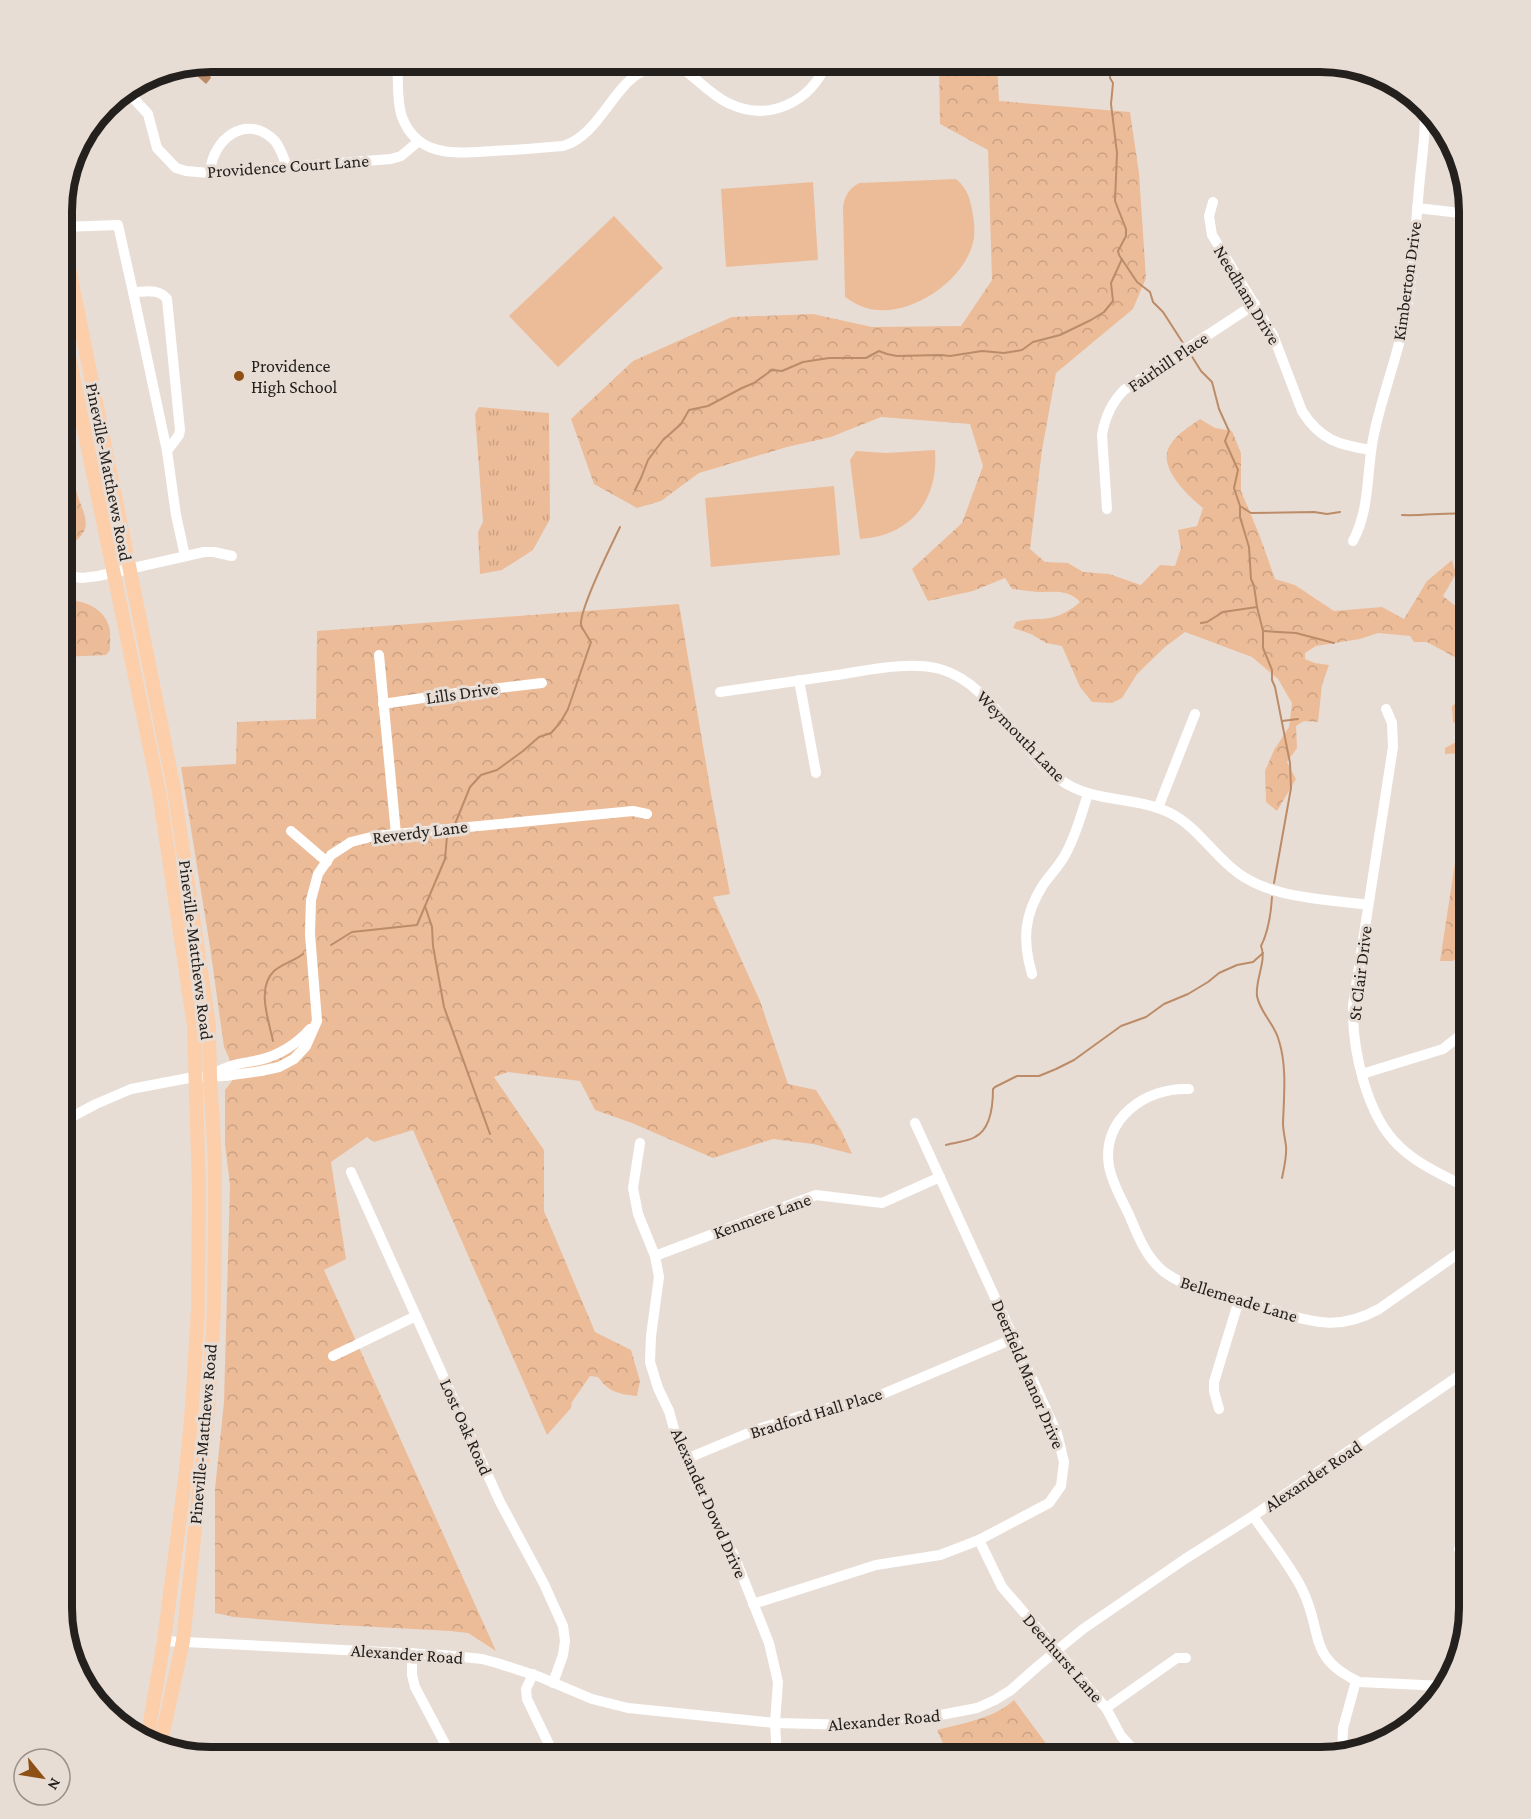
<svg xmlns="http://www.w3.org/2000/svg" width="1531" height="1819" viewBox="0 0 1531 1819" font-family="'Crimson Pro',serif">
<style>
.grass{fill:url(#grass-tufts)}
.forest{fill:url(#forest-crowns)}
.garden{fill:#ecbc99}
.water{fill:url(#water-ripples)}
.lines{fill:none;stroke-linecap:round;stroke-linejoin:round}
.stream{stroke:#bc8c68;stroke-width:2}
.minor{stroke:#fff;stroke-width:10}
.major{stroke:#fcceaa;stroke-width:14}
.poi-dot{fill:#8e5015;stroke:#e8ddd5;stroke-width:2}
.labels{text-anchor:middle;stroke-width:6;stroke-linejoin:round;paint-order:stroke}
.street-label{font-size:18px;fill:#24201d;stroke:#e8ddd5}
.poi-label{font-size:18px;fill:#24201d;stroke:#e8ddd5;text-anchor:start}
.rim{fill:none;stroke:#24201d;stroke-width:8}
</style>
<defs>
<pattern id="grass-tufts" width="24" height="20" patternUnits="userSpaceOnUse" patternTransform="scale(1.5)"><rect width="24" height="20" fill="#ecbc99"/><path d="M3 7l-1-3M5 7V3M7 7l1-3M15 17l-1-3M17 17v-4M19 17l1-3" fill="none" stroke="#caa183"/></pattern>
<pattern id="forest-crowns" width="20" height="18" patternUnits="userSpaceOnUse" patternTransform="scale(1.5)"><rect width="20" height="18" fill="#ecbc99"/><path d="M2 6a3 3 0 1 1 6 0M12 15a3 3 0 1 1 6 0" fill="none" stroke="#caa183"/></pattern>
<pattern id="water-ripples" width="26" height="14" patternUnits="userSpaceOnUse" patternTransform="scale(1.5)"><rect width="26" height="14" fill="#bc8c68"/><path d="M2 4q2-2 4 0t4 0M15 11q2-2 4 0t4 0" fill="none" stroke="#997255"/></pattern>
</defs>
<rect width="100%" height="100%" fill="#e8ddd5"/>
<path class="grass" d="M479,407L549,413L550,519L533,550L502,570L480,574L478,532L483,522L475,414Z"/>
<g class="forest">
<path d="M932,62H997L999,101L1130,112L1139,173L1146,278L1133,309L1056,373L1042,450L1030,549L1045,562L1068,563L1083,572L1109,574L1141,585L1160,565L1175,566L1181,548L1178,530L1197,526L1203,508C1188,496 1158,468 1169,447C1176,434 1189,427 1200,419L1215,428L1232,431L1241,453V491L1259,534L1275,579L1295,585L1334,611L1382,607L1404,619L1427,581L1452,560L1456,574L1443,596L1469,617V671L1464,669L1460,660L1427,642H1414L1410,636L1378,633L1360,639L1316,646L1305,653V659L1315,663L1329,665L1322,685L1318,722L1304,721L1296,726L1297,748L1287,762L1296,779L1277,811L1266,802L1265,771L1274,750L1289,727L1292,703L1278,679L1252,657L1185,632L1165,647L1137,674L1122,698L1112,703L1092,702L1080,687L1062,646L1046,643L1031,634L1013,628L1016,622C1028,618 1038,620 1050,618C1060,616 1073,609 1080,602C1069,589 1053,592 1037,592C1029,591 1021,590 1012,589L1005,578L973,591L928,601L912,569L962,523L983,466L970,424L881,417L831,437L787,447L699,473L661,501L637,508L594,484L571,419L633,361L732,317L813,314L872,327L961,326L992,280L988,150L940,124L939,68Z"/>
<path d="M62,431C64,442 72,450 74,462C75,471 74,481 76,490C82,513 97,528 71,544L62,541Z"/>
<path d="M62,600C80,599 103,606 109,626C111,633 110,643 110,650L106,655L62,657Z"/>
<path d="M679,604L712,799L730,894L713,897L760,1001L788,1084L816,1090L841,1130L852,1154L813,1144L773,1139L713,1158L632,1123L595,1110L580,1081L508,1072L494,1077L544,1150V1211L595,1332L631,1350L640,1381L637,1396C620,1394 609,1393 598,1377L590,1376L572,1402L571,1408L547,1435L413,1130L374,1142L367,1137L331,1162L346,1259L324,1270L496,1651L468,1633L450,1631L320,1624L234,1617L215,1613V1489L224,1402L230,1185L225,1144V1090L232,1081L229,1058L224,1047L210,947L181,767L236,764L237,722L316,719L317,631Z"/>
<path d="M1469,694V731L1453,722L1452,706Z"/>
<path d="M1469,735V761L1465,753L1445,754V748Z"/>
<path d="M1469,801V951L1467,950L1453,961H1440L1460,830L1464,818L1456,811L1463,804Z"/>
<path d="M1014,1700L1056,1757H966L946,1750L937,1730C963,1723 993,1719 1014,1700Z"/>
</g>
<g class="garden">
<path d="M956,179C966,187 970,197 972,210C974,218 975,229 974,238C968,277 917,313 879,310C867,310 855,304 845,297L843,207C845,195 849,189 859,183Z"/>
<path d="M813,182L818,260L726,267L721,189Z"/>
<path d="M614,216L663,268L558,367L509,316Z"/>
<path d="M935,450C939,500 911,536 860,539L850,460L856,451L886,453Z"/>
<path d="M834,486L840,555L711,567L705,498Z"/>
</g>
<path class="water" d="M214,62L209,73L211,78L206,84L197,76L198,64Z"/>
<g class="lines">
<g class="stream">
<path d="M1111,62L1110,78L1113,83L1111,104L1117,153L1115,201L1126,229V236L1118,251L1119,255L1137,282L1150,292L1153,302L1163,312L1183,343"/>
<path d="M1191,355L1201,371L1212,382L1219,409L1229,431L1225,441L1238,470L1234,488L1240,506V517L1249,547L1251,579L1254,586L1257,607L1263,631V648L1272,670V680L1275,687L1290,763L1291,788L1274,883"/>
<path d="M635,490L641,478L648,460L663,440L681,424L689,410L708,406L742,388L754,383L772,370L782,371L803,362L829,358H866L879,351L887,354L897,356L941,355L950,356L982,351L1004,353L1022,350L1033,342L1060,335L1091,320L1104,312L1113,301L1111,283L1122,259"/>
<path d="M1240,506L1251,513L1314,512L1327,514L1340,512"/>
<path d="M1402,515C1425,516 1447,512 1469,514"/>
<path d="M1201,623L1207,622L1223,612L1257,607"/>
<path d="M1263,631L1296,633L1334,643"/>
<path d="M1282,721L1298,719"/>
<path d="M455,824L470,787L481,775L497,770L523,751L539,737L551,733L560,723L568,709L591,642C588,637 583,630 581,625C579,609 612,544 620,527"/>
<path d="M1272,897C1271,913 1268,932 1261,946C1267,961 1255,979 1257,996C1260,1013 1275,1024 1279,1041C1287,1066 1284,1096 1283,1123C1283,1131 1285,1138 1286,1146C1287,1156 1284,1168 1282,1178"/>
<path d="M425,906L432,927L433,946L444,1007L490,1134"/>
<path d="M331,945L352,932L417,925L445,859L447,836"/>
<path d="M273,1041C269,1021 256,988 274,971C282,964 294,961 303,954"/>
<path d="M946,1145C955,1142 967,1142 975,1137C991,1129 993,1105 993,1089L995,1087L1017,1076H1039L1056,1069L1074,1060L1121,1026L1146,1017L1164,1004L1188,994L1208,982L1219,973L1237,965L1253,962L1263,953"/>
<path d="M1355,1746L1367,1750"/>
</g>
<g class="minor">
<path d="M397,62C399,79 396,100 402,117C418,159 458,153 493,151C517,150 540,148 563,146C612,132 619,44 687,72C700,82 713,96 728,103C769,123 811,102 827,62"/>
<path d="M1257,62L1317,67L1342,65"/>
<path d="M121,93L135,100L148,114L157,148L176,168L186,171L209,173L391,159L401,156L419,141"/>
<path d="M210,173C212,139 247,112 275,141C281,149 284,158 287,167"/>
<path d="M1213,202L1209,216L1212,235L1273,335L1302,411C1320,440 1339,445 1371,450"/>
<path d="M1417,208L1469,214"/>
<path d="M62,227L118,225L133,292C145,292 159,288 167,299L180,430L179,435L167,451L176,515L185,556"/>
<path d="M133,292L167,451"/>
<path d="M1107,509L1102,435C1105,417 1111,403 1124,390L1255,304"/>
<path d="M1353,541C1371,507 1366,470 1374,434C1382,396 1396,361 1404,323C1414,276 1415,226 1420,178C1421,166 1427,123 1424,114C1421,107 1412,99 1407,92"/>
<path d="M62,575L82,578L98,576L204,552H214L232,556"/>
<path d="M379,655L396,834"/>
<path d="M799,680L816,773"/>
<path d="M720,692C759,686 798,681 837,675C868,670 910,661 940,669C991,683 1018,749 1059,779C1093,804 1133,795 1170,813C1198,827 1213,855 1238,873C1273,899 1326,899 1368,905"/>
<path d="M383,704L449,694L542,683"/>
<path d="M1386,709L1392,723L1393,747L1353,1005C1352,1049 1366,1115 1399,1146C1418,1165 1446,1176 1469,1189"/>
<path d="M1158,808L1195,714"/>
<path d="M291,831L327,862"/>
<path d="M1032,974C1022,940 1024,915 1043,885C1050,875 1059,866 1065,855C1076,836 1081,815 1088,794"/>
<path d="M1362,1074L1443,1049L1467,1030"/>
<path d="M210,1076C228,1064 239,1064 259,1060C278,1056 297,1044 310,1029"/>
<path d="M1189,1089C1146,1087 1101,1119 1109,1166C1112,1184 1123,1201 1130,1217C1138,1236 1146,1257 1163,1271C1181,1285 1200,1289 1221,1295C1236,1299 1251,1303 1265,1308C1311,1321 1335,1333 1379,1309L1469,1246"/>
<path d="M62,1122L96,1104L131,1089L194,1077L225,1076L261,1071L279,1067L294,1059L306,1046L317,1021L310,934L311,900L318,874L331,855L351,842L375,836L633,811L647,814"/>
<path d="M640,1143L633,1188L638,1214L655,1256L659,1277L651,1336L650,1362L658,1388L669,1411L674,1429L695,1482L734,1555L769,1643L778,1682L775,1723L777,1757"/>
<path d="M351,1172L500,1502L544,1584L563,1626L565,1641L563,1655L553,1683"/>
<path d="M655,1256L816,1195L882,1203L940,1177"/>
<path d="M333,1356L416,1316"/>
<path d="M1219,1409L1214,1391V1382L1239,1300"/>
<path d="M686,1459L758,1429L824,1409L866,1401L1013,1339"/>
<path d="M1253,1516C1269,1539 1290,1565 1302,1589C1324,1633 1306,1657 1359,1682L1444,1686"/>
<path d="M979,1540L1002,1587L1106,1708L1121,1736L1132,1748L1150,1756L1162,1757"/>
<path d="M1459,1549H1469"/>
<path d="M753,1604L876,1565L940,1555L979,1540L1049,1503L1061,1486L1064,1462L1057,1433L915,1123"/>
<path d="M164,1641L443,1655L482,1659L497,1663L540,1677L592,1699L628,1708L775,1723L856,1725L930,1717L977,1708L995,1700L1011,1690L1038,1666L1083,1629L1185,1559L1253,1516L1469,1369"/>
<path d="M412,1653V1675L415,1687L452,1757"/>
<path d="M533,1674L526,1689L527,1699L555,1757"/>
<path d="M1106,1708L1177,1658H1186"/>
<path d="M277,1754L281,1757"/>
<path d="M1342,1754L1343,1728L1356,1681"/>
</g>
<g class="major">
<path d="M62,233L174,789L209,1025L210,1076L215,1162V1220L214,1310L208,1409L183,1641L160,1746"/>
<path d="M62,323L159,792L194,1026L199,1190L198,1310L192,1408L186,1471L164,1641L149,1728L145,1742"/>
</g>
</g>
<circle class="poi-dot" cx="239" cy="376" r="6"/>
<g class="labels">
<g class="street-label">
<text transform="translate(288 166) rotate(-4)" y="6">Providence Court Lane</text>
<text transform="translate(1407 281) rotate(-82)" y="6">Kimberton Drive</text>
<text transform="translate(1247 295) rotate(59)" y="6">Needham Drive</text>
<text transform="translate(1168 362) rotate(-34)" y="6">Fairhill Place</text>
<text transform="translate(109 472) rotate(79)" y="6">Pineville-Matthews Road</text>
<text transform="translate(462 693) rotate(-8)" y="6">Lills Drive</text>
<text transform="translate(1021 736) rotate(46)" y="6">Weymouth Lane</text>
<text transform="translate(420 832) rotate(-7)" y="6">Reverdy Lane</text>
<text transform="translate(196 950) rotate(83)" y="6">Pineville-Matthews Road</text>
<text transform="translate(1360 973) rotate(-83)" y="6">St Clair Drive</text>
<text transform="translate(762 1216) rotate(-20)" y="6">Kenmere Lane</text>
<text transform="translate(1239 1299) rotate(17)" y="6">Bellemeade Lane</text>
<text transform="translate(1028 1374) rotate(67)" y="6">Deerfield Manor Drive</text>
<text transform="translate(816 1413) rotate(-17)" y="6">Bradford Hall Place</text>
<text transform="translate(466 1427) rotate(66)" y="6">Lost Oak Road</text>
<text transform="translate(203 1434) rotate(-85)" y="6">Pineville-Matthews Road</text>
<text transform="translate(1313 1476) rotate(-34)" y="6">Alexander Road</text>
<text transform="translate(709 1503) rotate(66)" y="6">Alexander Dowd Drive</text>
<text transform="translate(407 1654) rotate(4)" y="6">Alexander Road</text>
<text transform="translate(1063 1658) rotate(49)" y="6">Deerhurst Lane</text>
<text transform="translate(884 1720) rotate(-5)" y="6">Alexander Road</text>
</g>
<g class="poi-label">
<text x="251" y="372">Providence<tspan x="251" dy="21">High School</tspan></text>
</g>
</g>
<path d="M0 0H1531V1819H0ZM211 72H1320A139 139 0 0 1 1459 211V1608A139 139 0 0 1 1320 1747H211A139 139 0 0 1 72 1608V211A139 139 0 0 1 211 72Z" fill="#e8ddd5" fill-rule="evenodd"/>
<path class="rim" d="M211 72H1320A139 139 0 0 1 1459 211V1608A139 139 0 0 1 1320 1747H211A139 139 0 0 1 72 1608V211A139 139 0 0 1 211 72Z"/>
<g transform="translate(42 1777) rotate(120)"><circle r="28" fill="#e8ddd5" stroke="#9a918b" stroke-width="1.5"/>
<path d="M0-4.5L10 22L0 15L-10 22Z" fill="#8e5015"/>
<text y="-9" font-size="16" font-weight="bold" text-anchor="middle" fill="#24201d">N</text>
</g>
</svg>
